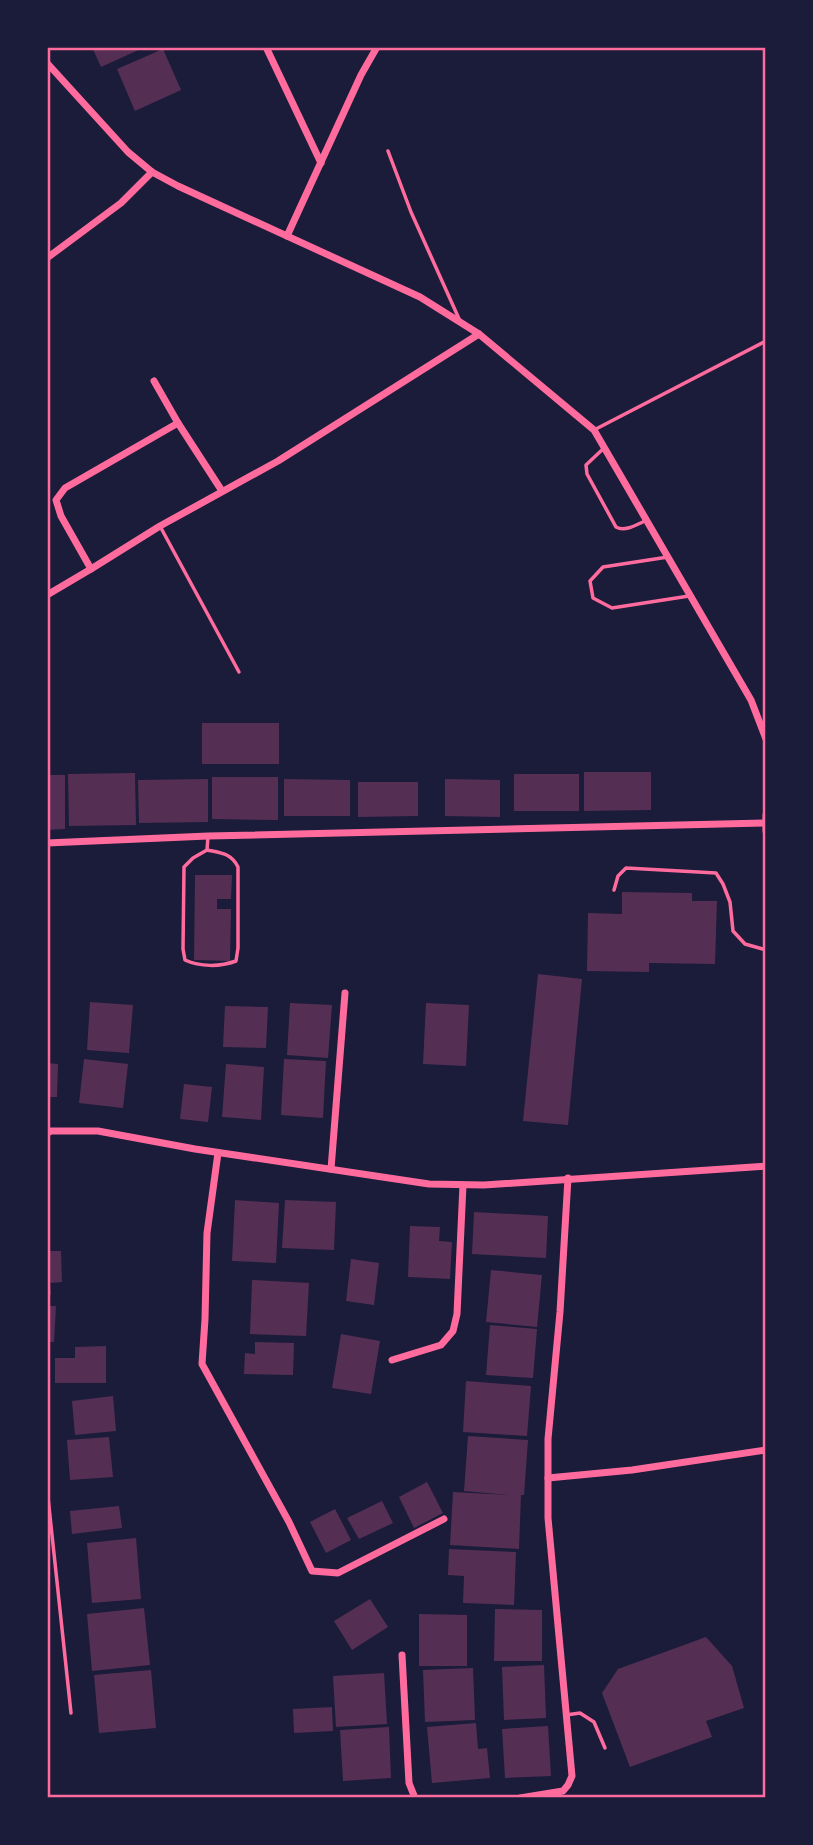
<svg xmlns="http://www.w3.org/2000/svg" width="813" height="1845" viewBox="0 0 813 1845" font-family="Helvetica,sans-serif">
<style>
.building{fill:#542f53}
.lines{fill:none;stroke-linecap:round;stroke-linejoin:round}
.service{stroke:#ff6b9d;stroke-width:3.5}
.minor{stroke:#ff6b9d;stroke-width:7}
.neatline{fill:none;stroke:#ff6b9d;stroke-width:2.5}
</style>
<rect width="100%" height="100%" fill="#1b1b3a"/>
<g class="building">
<path d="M92,47H145L101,67Z"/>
<path d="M163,49L181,90L135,111L117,69Z"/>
<rect x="202" y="723" width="77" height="41"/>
<path d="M584,772H651V810L584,811Z"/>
<path d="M135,773L136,825L69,826L68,774Z"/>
<rect x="514" y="774" width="65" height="37"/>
<path d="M47,775H65V829L47,830Z"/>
<path d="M212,777H278V820L212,819Z"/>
<path d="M208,779V822L139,823L138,780Z"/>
<path d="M284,779L350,780V816H284Z"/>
<path d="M445,779L500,780V817L445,816Z"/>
<path d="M358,782H418V816L358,817Z"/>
<path d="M195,875H232L231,899H217V909H231L230,961L194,960Z"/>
<path d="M622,892L692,893V901H717L715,964L649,963V972L587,971L588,913L622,914Z"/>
<path d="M538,974L582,979L568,1125L523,1121Z"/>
<path d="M90,1002L133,1005L129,1053L87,1050Z"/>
<path d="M290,1003L332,1005L328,1058L287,1055Z"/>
<path d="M426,1003L469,1005L466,1066L423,1064Z"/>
<path d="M225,1006L268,1007L266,1048L223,1047Z"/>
<path d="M84,1059L128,1064L123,1108L79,1103Z"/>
<path d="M284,1059L326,1061L323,1118L281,1115Z"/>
<path d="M47,1063L58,1064L57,1097H47Z"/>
<path d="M226,1064L264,1067L261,1120L222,1117Z"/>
<path d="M184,1084L212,1087L208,1122L180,1119Z"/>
<path d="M235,1200L279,1203L276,1263L232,1261Z"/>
<path d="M285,1200L336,1202L334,1250L282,1248Z"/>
<path d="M474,1212L548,1216L546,1258L472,1254Z"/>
<path d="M410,1226L440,1227L439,1241L452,1242L450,1279L408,1277Z"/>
<path d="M47,1251H61L62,1282L50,1283L51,1295H47Z"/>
<path d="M351,1259L379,1263L374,1305L346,1301Z"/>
<path d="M491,1270L542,1275L537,1327L486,1322Z"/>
<path d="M252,1280L309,1283L306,1336L250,1334Z"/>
<path d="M47,1306H56L54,1342H47Z"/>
<path d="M490,1325L537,1329L533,1378L486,1375Z"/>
<path d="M341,1334L380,1341L371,1394L332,1388Z"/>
<path d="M255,1342L294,1343L293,1375L244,1374L245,1353L255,1354Z"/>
<path d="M106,1346V1383H55V1358H75V1347Z"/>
<path d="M466,1381L531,1386L527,1436L463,1432Z"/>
<path d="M113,1396L116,1431L75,1435L72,1401Z"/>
<path d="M468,1436L528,1440L524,1495H521L519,1549L450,1545L453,1492L508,1495L464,1491Z"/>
<path d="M109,1437L113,1477L70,1480L67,1440Z"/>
<path d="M427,1482L443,1513L414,1528L399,1497Z"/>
<path d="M382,1501L393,1523L359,1539L347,1518Z"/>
<path d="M119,1506L122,1528L72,1534L70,1511Z"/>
<path d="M335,1509L351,1540L326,1553L310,1522Z"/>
<path d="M136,1538L141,1599L92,1603L87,1543Z"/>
<path d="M449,1549L516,1552L514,1605L463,1603L464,1576L448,1575Z"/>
<path d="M370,1599L388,1627L352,1650L334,1621Z"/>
<path d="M144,1608L150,1665L92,1671L87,1614Z"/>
<path d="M495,1609L542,1610V1661H494Z"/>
<path d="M419,1614L467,1615V1666H419Z"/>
<path d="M706,1637L732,1666L744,1708L706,1721L712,1737L630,1767L602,1693L618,1669Z"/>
<path d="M544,1665L546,1718L504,1720L502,1667Z"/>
<path d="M473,1668L475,1720L425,1722L423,1670Z"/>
<path d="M151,1670L156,1728L99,1733L94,1675Z"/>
<path d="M384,1673L387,1724L336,1727L333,1676Z"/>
<path d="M332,1707L333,1731L294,1733L293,1709Z"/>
<path d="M476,1723L478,1749L487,1748L490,1778L432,1783L427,1727Z"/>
<path d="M548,1726L551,1776L505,1778L502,1729Z"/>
<path d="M389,1727L391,1778L343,1781L340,1730Z"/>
</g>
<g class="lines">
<g class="service">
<path d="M388,151L411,212L460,321"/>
<path d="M594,430L766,341"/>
<path d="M604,448L586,465L587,474L616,527C625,532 636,525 645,521"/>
<path d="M161,528L239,672"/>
<path d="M668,557L603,567L590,581L593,598L612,608L689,596"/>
<path d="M207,850C221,853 231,853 238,867V948L236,961C220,967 200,967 185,960L183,949L184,867L193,858Z"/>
<path d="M207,850L208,836"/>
<path d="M614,890L618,876L626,868L716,873L723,884L730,902L733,931L745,944L766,950"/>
<path d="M47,1488L71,1713"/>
<path d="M566,1715L580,1713L594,1722L605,1748"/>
</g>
<g class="minor">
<path d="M266,47L321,163"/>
<path d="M47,63L128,152L152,172L178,186L420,297L479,334L594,430L751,700L766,739"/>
<path d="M287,236L361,75L377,47"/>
<path d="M47,258L121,203L152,172"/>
<path d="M154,381L178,423L222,491"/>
<path d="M91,569L61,516L56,500L65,488L178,423"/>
<path d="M47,595L91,569L160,526L278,461L479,334"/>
<path d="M766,815V831"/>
<path d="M47,843L208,836L765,823"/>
<path d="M47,1133L51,1131H98L195,1149L429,1184L484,1185L766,1166"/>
<path d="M218,1153L207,1233L205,1319L202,1364L289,1522L312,1571L338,1573L444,1519"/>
<path d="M331,1169L345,993"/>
<path d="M392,1360L441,1345L453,1331L457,1314L463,1185"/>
<path d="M548,1478L632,1470L766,1450"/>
<path d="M402,1655L409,1783L415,1798"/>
<path d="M520,1798L563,1791L568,1785L572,1776L548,1518V1439L560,1312L568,1178"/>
</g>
</g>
<rect width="813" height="1845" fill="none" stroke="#1b1b3a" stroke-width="98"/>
<rect x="49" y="49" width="715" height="1747" class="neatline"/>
</svg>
